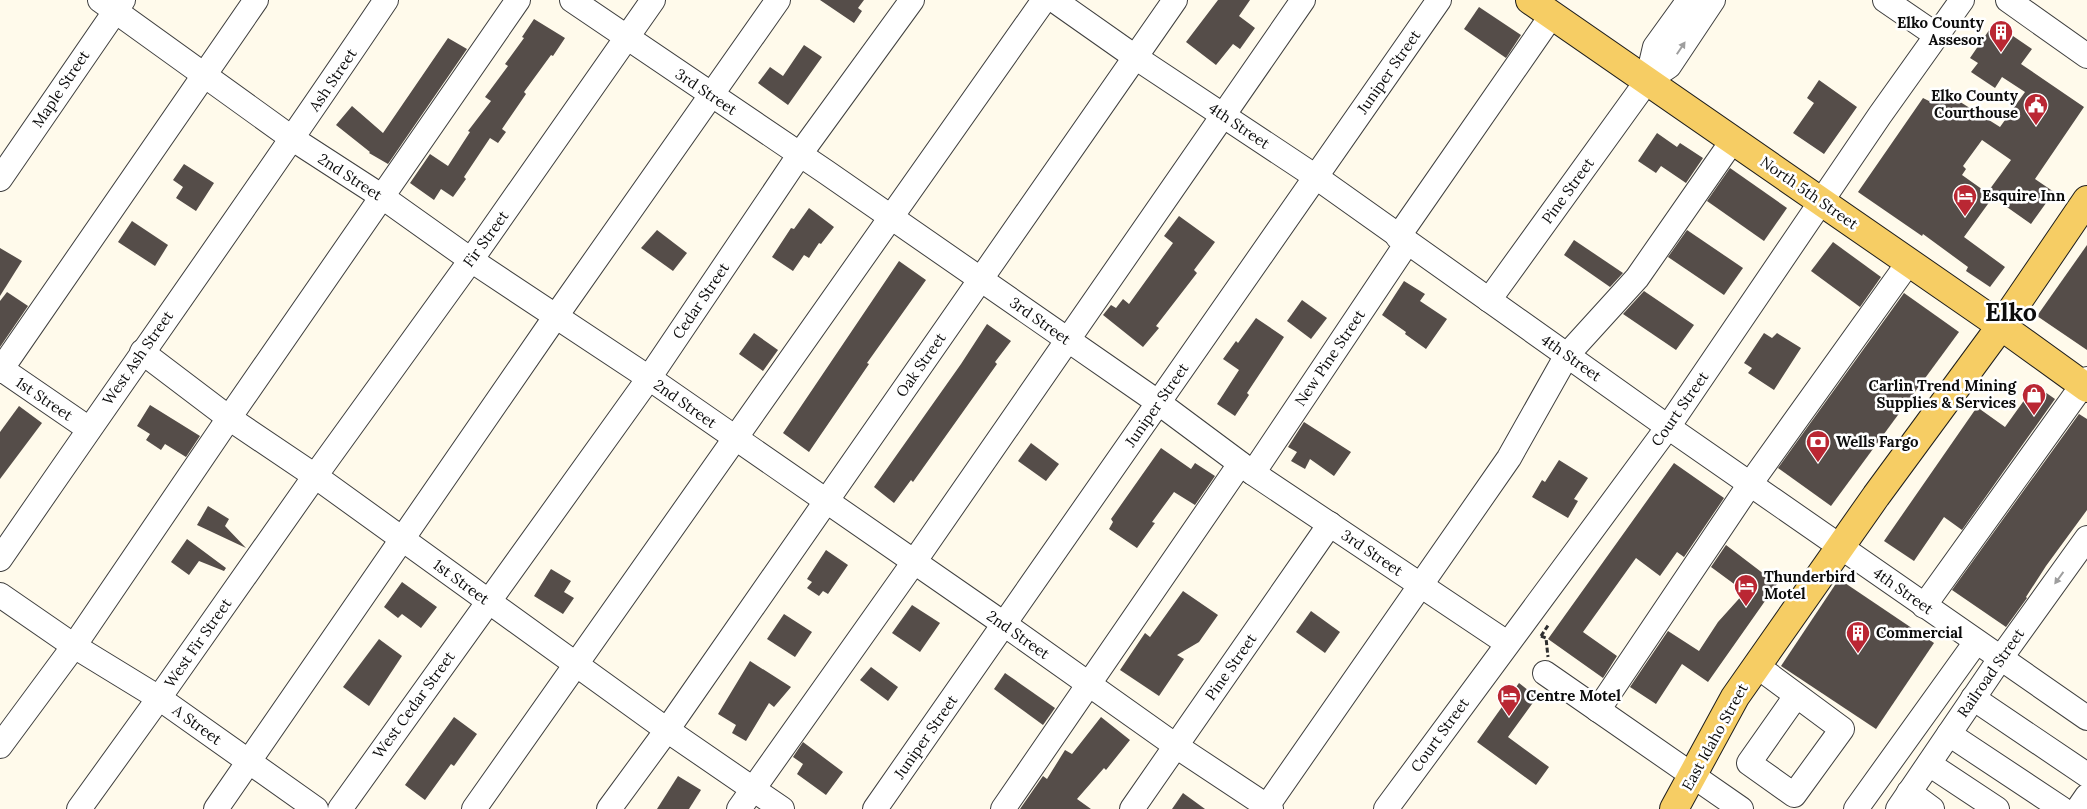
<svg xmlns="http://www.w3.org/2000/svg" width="2087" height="809" viewBox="0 0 2087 809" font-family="Lora,serif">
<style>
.building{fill:#554d49}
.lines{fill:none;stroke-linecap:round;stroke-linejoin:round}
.minor-casing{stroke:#3f3f3f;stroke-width:26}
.major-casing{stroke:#1d1d1d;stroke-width:30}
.path{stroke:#2e2e2e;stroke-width:3;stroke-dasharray:5 2.5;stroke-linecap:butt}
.minor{stroke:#fff;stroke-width:24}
.major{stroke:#f6cd64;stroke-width:28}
.oneway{fill:#9e9e9e}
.labels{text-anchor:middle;stroke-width:5;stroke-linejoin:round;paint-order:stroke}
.poi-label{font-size:15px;font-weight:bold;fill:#0c0c0c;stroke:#fff;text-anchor:start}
.street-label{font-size:15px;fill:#0c0c0c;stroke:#fff}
.town-label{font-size:25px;font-weight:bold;fill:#0c0c0c;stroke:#fff}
</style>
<rect width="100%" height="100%" fill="#fffaeb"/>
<g class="building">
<path d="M820,0H864L858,8L862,11L854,23Z"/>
<path d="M1218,0H1250L1239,16L1255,28L1240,49L1233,44L1216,65L1186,42Z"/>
<path d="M1479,7L1521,35L1506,58L1464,29Z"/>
<path d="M534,19L565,38L553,56L551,55L524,92L526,94L502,129L506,132L498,143L490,138L464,177L466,179L453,197L441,189L434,200L410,183L430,154L448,166L470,132L468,131L491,101L485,97L508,66L505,64L524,38L522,37Z"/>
<path d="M1994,23L2032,49L2021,64L2084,107L2035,179L2054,192L2031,224L1987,193L2011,160L1982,140L1963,166L1966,169L1962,175L1993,197L1964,237L2005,267L1990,287L1966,271L1968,267L1923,234L1922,236L1858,192L1923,98L1929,101L1938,88L2000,127L2025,92L2002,77L1995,88L1971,72L1978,63L1970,58Z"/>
<path d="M448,38L467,49L388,164L369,153L370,152L336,125L352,106L383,133Z"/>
<path d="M804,45L822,57L788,105L758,83L770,67L783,76Z"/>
<path d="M1819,80L1857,107L1824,154L1793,133L1814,103L1807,98Z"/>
<path d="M1657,133L1677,147L1680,143L1703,158L1686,183L1661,166L1656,173L1638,161Z"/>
<path d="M184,164L214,183L196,211L176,198L183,187L173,180Z"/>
<path d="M1730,168L1787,208L1764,241L1707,201Z"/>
<path d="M809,208L834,227L821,244L819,243L809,258L804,255L793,271L772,257L791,228L794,229Z"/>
<path d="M1179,216L1215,242L1194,270L1197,273L1156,326L1159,328L1143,347L1103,315L1111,305L1116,308L1123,299L1129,304L1173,243L1164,236Z"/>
<path d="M132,221L168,245L155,266L118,242Z"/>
<path d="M657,230L687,253L673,271L641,248Z"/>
<path d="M1687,230L1743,268L1724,295L1668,257Z"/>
<path d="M1574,240L1623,273L1610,287L1564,255Z"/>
<path d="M1833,242L1881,277L1860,307L1811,271Z"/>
<path d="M2087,245V350L2037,316Z"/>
<path d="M0,248L22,261L0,296Z"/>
<path d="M899,261L926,280L867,363L869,364L809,452L783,433Z"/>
<path d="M1404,281L1425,294L1420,301L1447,319L1426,349L1405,334L1406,332L1382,315Z"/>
<path d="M1644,291L1694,325L1676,350L1623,314Z"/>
<path d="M7,292L28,306L0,347V301Z"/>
<path d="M1904,293L1959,332L1831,506L1778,468Z"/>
<path d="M1302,300L1327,318L1311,339L1287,321Z"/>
<path d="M1256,318L1284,337L1247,393L1249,395L1235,416L1217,404L1239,370L1223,359L1236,341L1238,343Z"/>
<path d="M987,324L1011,341L995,362L997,364L913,482L911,480L894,503L874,487L961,364Z"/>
<path d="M754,333L778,350L763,371L739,354Z"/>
<path d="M1764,333L1772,338L1777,333L1801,348L1774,390L1748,373L1752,368L1744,363Z"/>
<path d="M2035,385L2055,399L1962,530L1944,517L1914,561L1884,541L1977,407L2005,427Z"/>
<path d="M150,405L200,436L186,457L165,444L161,450L146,440L150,434L137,426Z"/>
<path d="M19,406L42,423L0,479V432Z"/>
<path d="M2079,414L2087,419V510L2046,566L2026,597L2027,598L2006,627L1952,590Z"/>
<path d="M1304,422L1351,452L1334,476L1310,459L1305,469L1291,461L1297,452L1288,447Z"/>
<path d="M1031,443L1059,464L1046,481L1018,461Z"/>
<path d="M1161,448L1191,469L1195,463L1215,476L1195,505L1174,492L1152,522L1155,523L1137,548L1109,529L1113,522L1111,519Z"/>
<path d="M1559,460L1588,478L1574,499L1578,501L1568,518L1532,497L1542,480L1545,482Z"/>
<path d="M1674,463L1724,498L1684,557L1677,552L1660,576L1636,558L1583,632L1617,656L1603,678L1548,639Z"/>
<path d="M208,506L229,519L225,526L246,548L197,525Z"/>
<path d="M187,539L226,568L224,571L199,561L189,575L171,562Z"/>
<path d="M1726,545L1777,584L1708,682L1682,664L1656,704L1630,687L1668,631L1699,651L1718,622L1745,592L1711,567Z"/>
<path d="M826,550L848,565L828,594L823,591L819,596L807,588L812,582L807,579Z"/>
<path d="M551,569L571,581L564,592L574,598L563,614L534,596Z"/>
<path d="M1839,579L1934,643L1876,729L1781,666Z"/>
<path d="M402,582L437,607L421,628L402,614L398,618L384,607Z"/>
<path d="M1183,591L1218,615L1199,642L1177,655L1184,659L1159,696L1120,670L1145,633L1150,637Z"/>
<path d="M912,605L940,623L920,652L892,633Z"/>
<path d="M1311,611L1340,632L1325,653L1296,632Z"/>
<path d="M784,614L812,632L795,657L767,639Z"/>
<path d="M379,639L402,656L369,706L343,687Z"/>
<path d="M750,661L791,687L774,707L769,703L746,741L732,733L736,725L718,714Z"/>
<path d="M871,667L898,687L888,701L860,680Z"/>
<path d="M1005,673L1055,708L1043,725L994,689Z"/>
<path d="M1519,683L1537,697L1508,737L1549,767L1536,785L1477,742Z"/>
<path d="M454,717L477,734L454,766L451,764L425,800L405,785Z"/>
<path d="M1101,717L1130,740L1106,770L1104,768L1077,799L1091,809H1020L1043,776L1047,779L1065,750L1072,754Z"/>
<path d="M803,742L843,772L826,795L797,774L803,764L793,757Z"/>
<path d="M678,776L701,790L689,809H657Z"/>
<path d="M1183,793L1205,809H1172Z"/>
</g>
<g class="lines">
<g class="minor-casing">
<g id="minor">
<path d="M100,0L293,139L381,196L471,260L649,378L1004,624L1176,746L1271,809"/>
<path d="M572,0L826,172L1159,403L1253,473L1507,643"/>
<path d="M1054,0L1135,57L1316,177L1668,427L2087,718"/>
<path d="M1885,0L1936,35"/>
<path d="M2008,0L2087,56"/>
<path d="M1647,81L1655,47L1689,0"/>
<path d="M0,179L123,0"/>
<path d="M1398,237L1552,15"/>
<path d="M1489,300L1647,81L1669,66L1713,0"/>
<path d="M142,352L229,418L315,476L667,730L782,809"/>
<path d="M0,368L89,429"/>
<path d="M0,371L256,0"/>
<path d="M1253,473L1407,243"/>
<path d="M0,559C128,372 260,188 386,0"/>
<path d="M0,595L74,646L159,698L316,809"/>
<path d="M1924,606L2087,379"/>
<path d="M1757,666L1842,729L1794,795L1749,763L1796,696"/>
<path d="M1545,673L1741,809"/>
<path d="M1973,698L2087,775"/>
<path d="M1598,710L1750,484L1909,262"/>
<path d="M1949,734L2062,809"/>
<path d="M0,746L74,646L229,418L518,0"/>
<path d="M1929,764L1997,809"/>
<path d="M1909,792L1932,809"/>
<path d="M79,809L159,698L315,476L471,260L653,0"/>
<path d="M216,809L556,316L778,0"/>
<path d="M340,809L649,378L800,154L912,0"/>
<path d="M474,809L1044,0"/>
<path d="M609,809L667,730L1175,0"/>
<path d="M739,809L914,562L1303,0"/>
<path d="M875,809L1439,0"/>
<path d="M1003,809L1240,464"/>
<path d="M1132,809L1330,524"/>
<path d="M1265,809L1509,458L1567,355L1637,278L1733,140"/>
<path d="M1386,809L1668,427L1880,115L1962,0"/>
<path d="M1856,809L1976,642"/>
<path d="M1898,809L2000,659L2087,538"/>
<path d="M2078,809L2087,796"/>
</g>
</g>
<g class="major-casing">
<g id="major">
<path d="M1530,0L2001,326L2087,388"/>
<path d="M1674,809L1735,697L1876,496L2001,326L2087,200"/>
</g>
</g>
<g class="path">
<path d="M1541,636L1549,624"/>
<path d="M1541,636L1546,638L1548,657"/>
</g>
<use href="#minor" class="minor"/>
<use href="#major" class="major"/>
</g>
<defs><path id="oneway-solid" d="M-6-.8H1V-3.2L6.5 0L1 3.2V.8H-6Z" transform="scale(1.25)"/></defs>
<g class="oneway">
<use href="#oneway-solid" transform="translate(1681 48) rotate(-56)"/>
<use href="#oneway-solid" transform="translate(2059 578) rotate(126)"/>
</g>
<defs>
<g id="building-pin" transform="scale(1.25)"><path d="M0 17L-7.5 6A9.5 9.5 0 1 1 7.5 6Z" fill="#ba2733" stroke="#fff"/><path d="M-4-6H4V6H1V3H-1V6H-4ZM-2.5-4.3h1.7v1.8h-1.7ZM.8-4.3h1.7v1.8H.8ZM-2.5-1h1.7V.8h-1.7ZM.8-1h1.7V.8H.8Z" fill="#fff"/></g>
<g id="civic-pin" transform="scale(1.25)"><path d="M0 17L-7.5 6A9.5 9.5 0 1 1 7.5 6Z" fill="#ba2733" stroke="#fff"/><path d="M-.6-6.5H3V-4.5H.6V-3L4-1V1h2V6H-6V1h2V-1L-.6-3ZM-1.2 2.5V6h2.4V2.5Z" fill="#fff"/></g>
<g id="hotel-pin" transform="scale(1.25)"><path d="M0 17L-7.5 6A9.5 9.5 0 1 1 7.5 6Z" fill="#ba2733" stroke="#fff"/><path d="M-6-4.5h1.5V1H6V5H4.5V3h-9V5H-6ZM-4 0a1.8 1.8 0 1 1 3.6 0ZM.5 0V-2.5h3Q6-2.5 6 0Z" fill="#fff"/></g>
<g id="shop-pin" transform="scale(1.25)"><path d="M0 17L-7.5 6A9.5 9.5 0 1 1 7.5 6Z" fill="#ba2733" stroke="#fff"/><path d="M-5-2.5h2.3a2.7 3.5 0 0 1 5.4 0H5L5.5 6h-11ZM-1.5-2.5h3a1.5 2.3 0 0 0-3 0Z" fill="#fff"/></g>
<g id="bank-pin" transform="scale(1.25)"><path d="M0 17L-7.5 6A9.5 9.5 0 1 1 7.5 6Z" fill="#ba2733" stroke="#fff"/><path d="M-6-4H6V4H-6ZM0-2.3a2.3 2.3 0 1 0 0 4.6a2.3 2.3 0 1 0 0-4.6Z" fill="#fff"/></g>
</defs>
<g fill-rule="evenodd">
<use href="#building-pin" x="2001" y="32"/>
<use href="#civic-pin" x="2036" y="105"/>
<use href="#hotel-pin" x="1965" y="196"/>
<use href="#shop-pin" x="2034" y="395"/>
<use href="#bank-pin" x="1818" y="442"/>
<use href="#hotel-pin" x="1746" y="586"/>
<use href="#building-pin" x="1858" y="633"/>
<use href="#hotel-pin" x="1509" y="696"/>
</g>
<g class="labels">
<g class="poi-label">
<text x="1984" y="28" text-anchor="end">Elko County<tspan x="1984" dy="17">Assesor</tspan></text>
<text x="2018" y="101" text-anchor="end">Elko County<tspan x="2018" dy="17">Courthouse</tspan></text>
<text x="1982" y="201">Esquire Inn</text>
<text x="2016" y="391" text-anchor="end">Carlin Trend Mining<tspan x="2016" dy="17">Supplies &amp; Services</tspan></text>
<text x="1836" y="447">Wells Fargo</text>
<text x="1764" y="582">Thunderbird<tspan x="1764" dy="17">Motel</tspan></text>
<text x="1876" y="638">Commercial</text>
<text x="1526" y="701">Centre Motel</text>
</g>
<g class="street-label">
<text transform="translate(1389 72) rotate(-55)" y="5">Juniper Street</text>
<text transform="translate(333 80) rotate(-56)" y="5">Ash Street</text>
<text transform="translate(61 89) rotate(-56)" y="5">Maple Street</text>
<text transform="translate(706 92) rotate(34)" y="5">3rd Street</text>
<text transform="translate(1239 126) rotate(34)" y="5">4th Street</text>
<text transform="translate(350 177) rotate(33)" y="5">2nd Street</text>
<text transform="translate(1568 191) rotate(-54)" y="5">Pine Street</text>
<text transform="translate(1809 193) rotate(35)" y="5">North 5th Street</text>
<text transform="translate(486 239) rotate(-54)" y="5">Fir Street</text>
<text transform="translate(701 301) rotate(-56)" y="5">Cedar Street</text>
<text transform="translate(1040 321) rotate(35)" y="5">3rd Street</text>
<text transform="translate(138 358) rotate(-55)" y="5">West Ash Street</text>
<text transform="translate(1330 358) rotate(-56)" y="5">New Pine Street</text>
<text transform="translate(1571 358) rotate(35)" y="5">4th Street</text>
<text transform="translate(921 365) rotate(-55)" y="5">Oak Street</text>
<text transform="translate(44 399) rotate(34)" y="5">1st Street</text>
<text transform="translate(685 404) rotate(35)" y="5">2nd Street</text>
<text transform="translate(1157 405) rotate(-55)" y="5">Juniper Street</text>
<text transform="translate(1680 409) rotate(-55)" y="5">Court Street</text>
<text transform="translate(1372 553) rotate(34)" y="5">3rd Street</text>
<text transform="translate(461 582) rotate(36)" y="5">1st Street</text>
<text transform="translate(1903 591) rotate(35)" y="5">4th Street</text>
<text transform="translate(1018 635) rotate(35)" y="5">2nd Street</text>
<text transform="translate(198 643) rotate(-55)" y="5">West Fir Street</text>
<text transform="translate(1231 667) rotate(-55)" y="5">Pine Street</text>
<text transform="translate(1991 673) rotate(-55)" y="5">Railroad Street</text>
<text transform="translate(414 705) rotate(-54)" y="5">West Cedar Street</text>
<text transform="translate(197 725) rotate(36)" y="5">A Street</text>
<text transform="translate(1440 735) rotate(-54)" y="5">Court Street</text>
<text transform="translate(926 737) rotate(-55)" y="5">Juniper Street</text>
<text transform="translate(1715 737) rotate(-61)" y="5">East Idaho Street</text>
</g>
<g class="town-label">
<text x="2011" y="321">Elko</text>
</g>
</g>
</svg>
